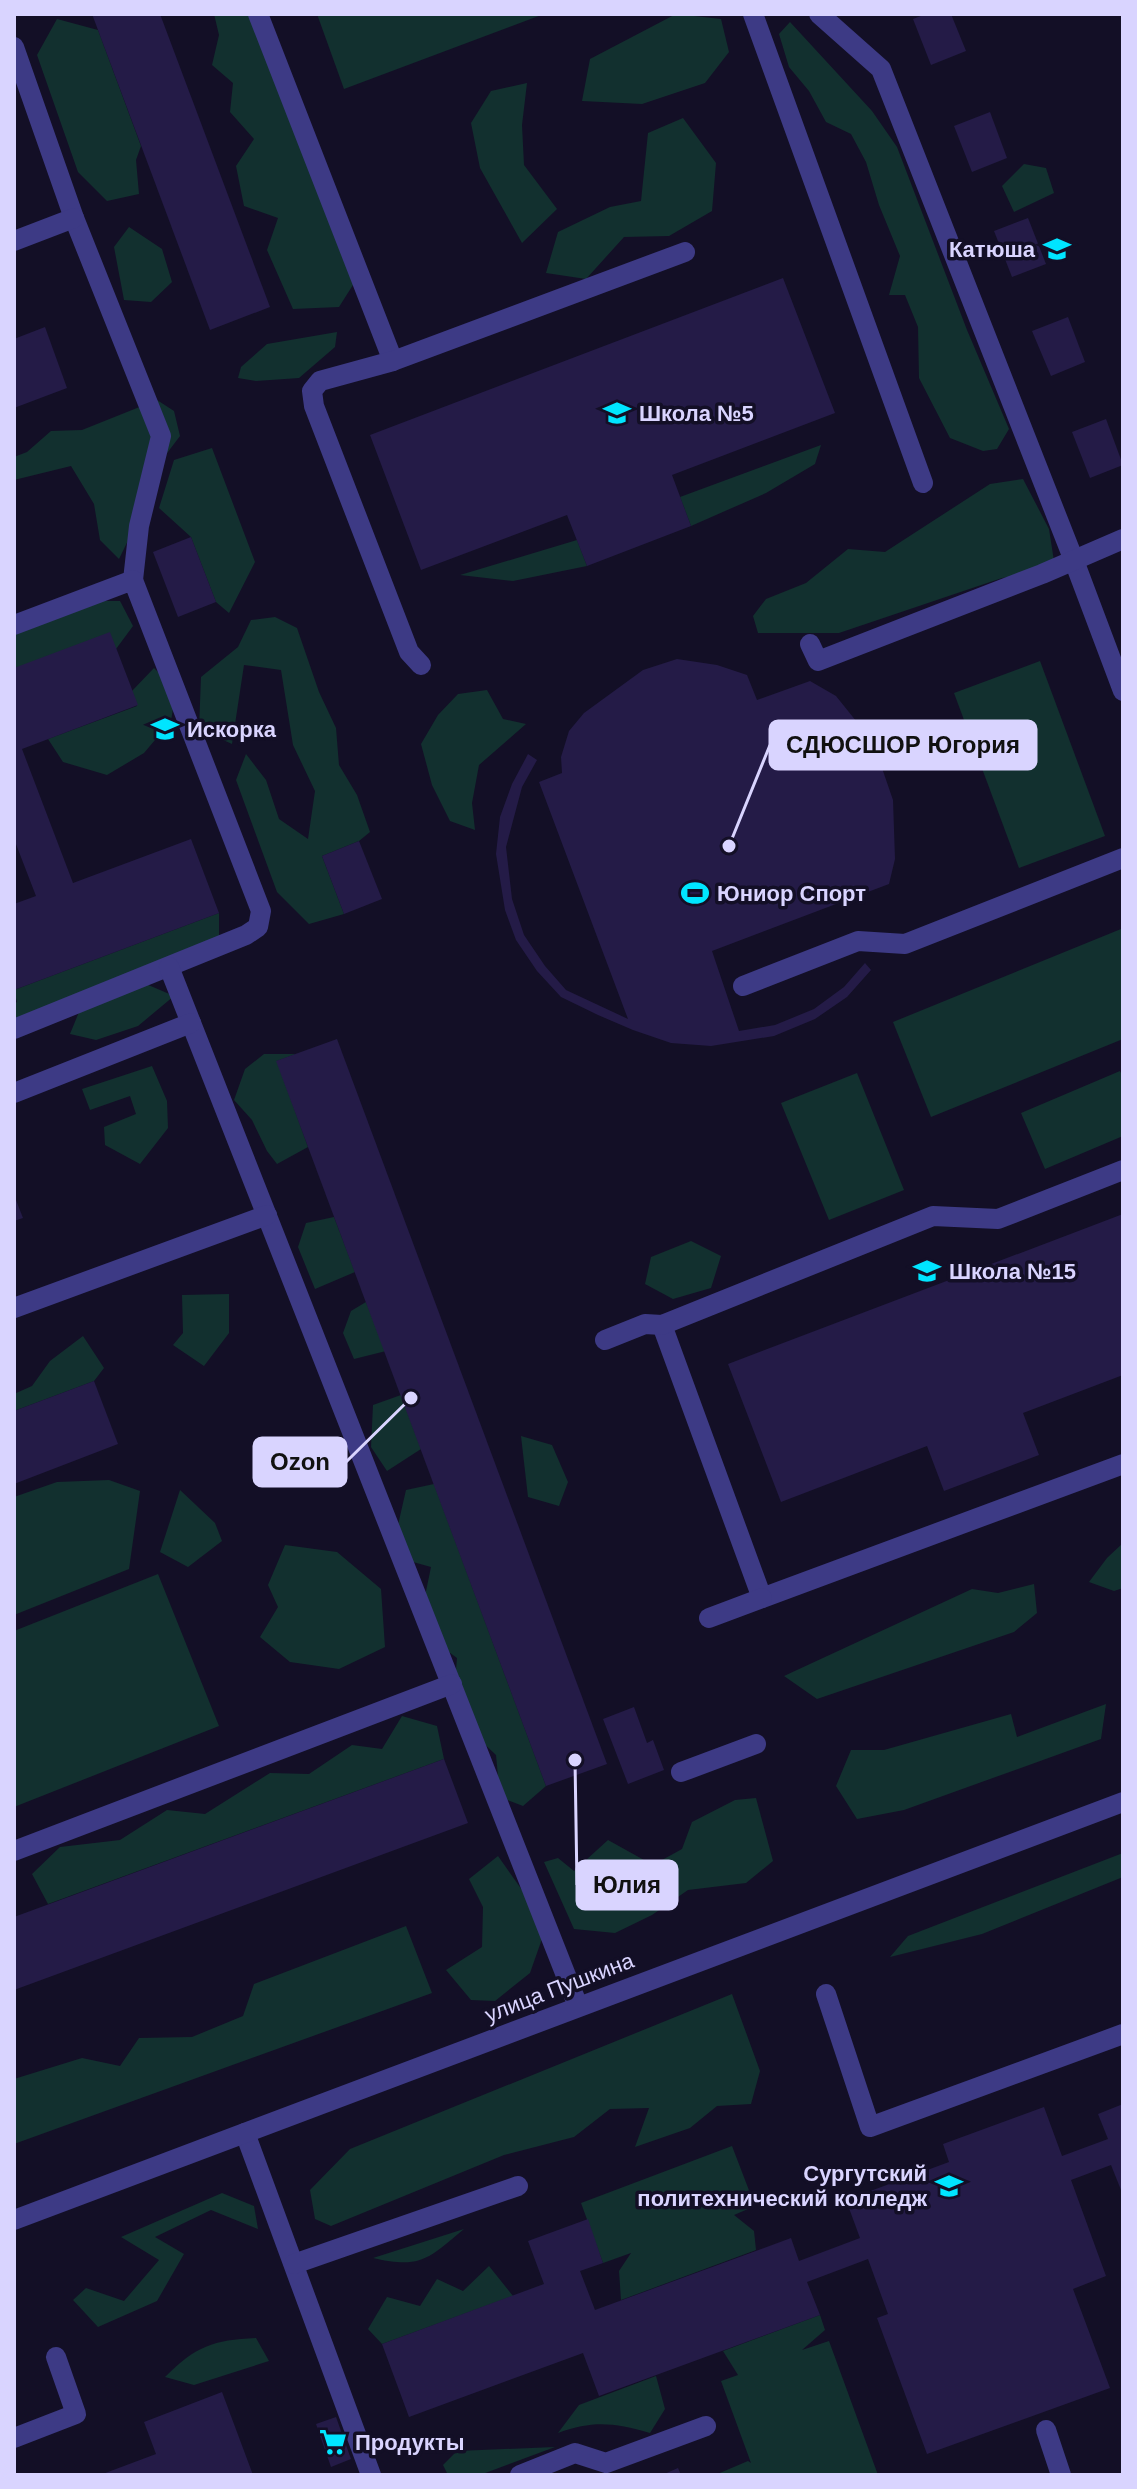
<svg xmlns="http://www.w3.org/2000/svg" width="1137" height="2489" viewBox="0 0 1137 2489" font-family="Helvetica,sans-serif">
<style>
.green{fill:#12302f}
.building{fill:#241b47}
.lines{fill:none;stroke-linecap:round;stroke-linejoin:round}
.service{stroke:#3d3a85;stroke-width:20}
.tertiary{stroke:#3d3a85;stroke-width:20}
.labels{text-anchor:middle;stroke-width:7;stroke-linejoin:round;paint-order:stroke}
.poi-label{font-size:22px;font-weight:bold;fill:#d9d4ff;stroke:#130f26;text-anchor:start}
.street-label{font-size:22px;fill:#d9d4ff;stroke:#130f26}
.leader{fill:none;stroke:#d9d4ff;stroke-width:3}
.callout-dot{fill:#d9d4ff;stroke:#130f26;stroke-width:3}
.callout{fill:#d9d4ff;stroke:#d9d4ff;stroke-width:3}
.callout-label{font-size:24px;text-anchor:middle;font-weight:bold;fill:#111}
</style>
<rect width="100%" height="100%" fill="#130f26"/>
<g class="green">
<path d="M214,14H255L358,277L339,307L293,309L267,250L278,218L244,206L236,166L254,139L230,112L233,83L212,65L219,35Z"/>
<path d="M317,14H544L344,89Z"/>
<path d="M676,14L721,19L729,52L705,83L642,104L582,101L590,59Z"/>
<path d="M57,19L98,30L141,146L136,160L139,194L107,201L78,172L37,55Z"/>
<path d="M790,22L872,111L897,147L967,330L1009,429L997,449L983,451L950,438L919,378L918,327L905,295H889L900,256L879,205L866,162L851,134L826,122L809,91L789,67L779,34Z"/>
<path d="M527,83L522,125L524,165L557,209L522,243L480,168L471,123L491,91Z"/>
<path d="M683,118L716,163L712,211L669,236L624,237L586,279L546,273L558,232L610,207L641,201L648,133Z"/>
<path d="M1024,164L1046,168L1054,193L1014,212L1002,186Z"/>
<path d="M129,227L162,249L172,282L151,302L124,300L114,247Z"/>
<path d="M337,332L335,347L299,378L256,381L238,378L241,367L267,344Z"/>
<path d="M157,400L174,411L180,436L152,473L146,504L119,559L100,540L94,504L71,466L14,480V457L27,452L51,431L82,430Z"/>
<path d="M821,445L815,464L766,493L691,526L680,497Z"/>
<path d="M212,448L255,562L229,613L216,602L191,537L159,508L174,460Z"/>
<path d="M1023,479L1049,529L1054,561L1033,573L1002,578L839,633H758L753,616L766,599L806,583L848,549L885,552L990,484Z"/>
<path d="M577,540L587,566L513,581L460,575Z"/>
<path d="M78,601H120L133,626L116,649L14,668V631Z"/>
<path d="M275,617L297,628L319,692L336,728L339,765L357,795L370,832L359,841L322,856L344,914L309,924L277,892L236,780L246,754L266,780L279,819L308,839L315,791L293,745L281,670L244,665L232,744L199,729L201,677L238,647L251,620Z"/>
<path d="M1040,661L1105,836L1019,868L954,693Z"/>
<path d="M154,668L176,690L171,721L144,753L107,775L63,762L48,739L137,706L132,691Z"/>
<path d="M487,690L503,719L526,724L479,765L472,803L475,830L450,821L432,785L421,744L438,715L458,694Z"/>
<path d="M219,913V941L146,984L174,996L138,1026L96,1040L70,1034L79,1012L14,1024V1004L17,1002L14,990Z"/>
<path d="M1121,929L1123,1039L931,1117L893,1022Z"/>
<path d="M264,1054H296L277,1061L308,1147L277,1164L267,1151L252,1120L234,1100L245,1069Z"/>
<path d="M152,1066L167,1101L168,1128L140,1164L105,1145L104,1127L136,1114L130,1096L90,1110L82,1089Z"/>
<path d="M1120,1071L1123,1078V1136L1045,1169L1021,1113Z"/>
<path d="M857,1073L904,1190L829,1220L781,1103Z"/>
<path d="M334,1217L355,1272L315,1289L298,1247L306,1223Z"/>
<path d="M691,1241L721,1256L711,1288L673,1299L645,1284L651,1257Z"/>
<path d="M229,1294V1333L204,1366L173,1345L183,1333L182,1295Z"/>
<path d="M366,1302L386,1351L354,1359L343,1333L351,1311Z"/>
<path d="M83,1336L104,1368L94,1381L14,1411V1394L32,1386L50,1361Z"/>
<path d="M401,1395L421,1449L387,1471L371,1447L373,1405Z"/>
<path d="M521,1436L552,1445L568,1482L559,1506L528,1497Z"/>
<path d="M109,1480L140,1491L129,1569L14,1615V1497L57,1482Z"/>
<path d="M434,1484L546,1786L523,1806L500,1797L496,1755L478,1738L454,1694L457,1658L438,1644L424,1601L431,1567L413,1562L398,1525L406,1490Z"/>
<path d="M180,1490L215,1523L222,1541L188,1567L160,1552Z"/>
<path d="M1123,1543V1588L1114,1591L1089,1582L1107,1558Z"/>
<path d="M285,1545L337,1552L381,1589L385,1647L339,1669L290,1662L260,1637L278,1607L268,1585Z"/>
<path d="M158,1574L219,1726L14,1807V1631Z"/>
<path d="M1034,1584L1037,1613L1014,1632L817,1699L784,1676L972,1589L998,1593Z"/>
<path d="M1106,1704L1101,1739L904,1810L857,1819L836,1786L851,1750H884L1011,1714L1017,1737Z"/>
<path d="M402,1716L437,1726L444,1759L48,1904L32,1874L60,1847L120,1840L167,1810L205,1814L270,1773L309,1774L352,1745L382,1749Z"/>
<path d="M756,1798L773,1861L746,1883L688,1890L652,1915L615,1933L574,1929L544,1862L558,1858L574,1871L608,1840L653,1865L682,1849L692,1822L735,1800Z"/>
<path d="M1123,1853V1877L982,1934L890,1957L908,1936Z"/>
<path d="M498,1856L522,1890L543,1936L530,1973L495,2001L471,2000L446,1970L482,1947L483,1907L469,1879Z"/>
<path d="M406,1926L432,1993L14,2144V2079L82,2058L120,2066L139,2038L192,2037L243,2016L254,1984Z"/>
<path d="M732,1994L760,2071L751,2104L717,2106L690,2128L635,2147L649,2108L610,2109L574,2137L504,2155L331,2226L315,2219L310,2190L350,2149Z"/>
<path d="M732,2146L755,2206L734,2215L754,2231L756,2250L621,2300L619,2271L631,2253L603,2263L581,2203Z"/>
<path d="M222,2193L254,2206L258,2229L211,2210L155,2237L184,2254L157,2301L98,2327L73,2300L86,2288L124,2301L159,2260L121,2237Z"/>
<path d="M464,2229C428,2259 421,2269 373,2258Z"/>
<path d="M489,2266L513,2296L382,2344L368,2329L387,2297L420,2306L437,2279L463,2291Z"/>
<path d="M820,2315L825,2330L802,2350L829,2341L878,2475H715L748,2461L751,2463L721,2381L738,2375L723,2351Z"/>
<path d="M256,2338L269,2361L194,2385L165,2377C196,2346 213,2340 256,2338Z"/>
<path d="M656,2376L665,2409L650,2433C614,2423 594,2420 558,2433L579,2405Z"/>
<path d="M555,2447L480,2475H448L443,2465L457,2451Z"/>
</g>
<g class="building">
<path d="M92,14H160L270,307L210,330Z"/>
<path d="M926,14H951L966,51L931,65L913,19Z"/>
<path d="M990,112L1007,158L972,172L954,126Z"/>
<path d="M1028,218L1046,264L1012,277L994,231Z"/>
<path d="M783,278L835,413L672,475L691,526L587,566L567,515L421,570L370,435Z"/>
<path d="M1068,317L1085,362L1051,376L1032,331Z"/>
<path d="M45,327L67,388L14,408V339Z"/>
<path d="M1106,419L1123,465L1090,478L1072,432Z"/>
<path d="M191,537L216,602L178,617L153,552Z"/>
<path d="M110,632L138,705L22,749L73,883L191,839L219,913L14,990V904L36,896L14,839V668Z"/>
<path d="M677,659L717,665L747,675L757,700L810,681L836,696L873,742L893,800L895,859L889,884L712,951L739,1031L775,1025L814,1009L844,987L865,963L871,970L847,997L815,1019L774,1036L711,1046L671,1043L633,1030L598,1015L561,997L537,971L516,940L505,910L496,854L500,817L512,784L528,754L537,760L522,787L506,847L512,899L524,935L545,966L566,990L628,1019L539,782L562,773L561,757L569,731L584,713L643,670Z"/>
<path d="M359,841L382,899L344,914L322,856Z"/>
<path d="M337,1039L607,1764L546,1786L276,1061Z"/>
<path d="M14,1195L23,1218L14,1221Z"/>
<path d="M1123,1214V1375L1023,1413L1039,1455L944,1491L927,1446L781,1502L728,1364Z"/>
<path d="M94,1381L118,1444L14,1484V1411Z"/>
<path d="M634,1707L647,1743L653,1740L664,1770L628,1784L603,1719Z"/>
<path d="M444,1759L468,1823L14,1990V1917Z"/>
<path d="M1123,2104V2195L1111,2165L1071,2180L1106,2276L1073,2289L1110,2388L927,2454L877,2318L888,2314L868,2259L807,2282L820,2315L599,2396L583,2353L409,2417L382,2344L544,2284L528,2241L588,2219L603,2263L580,2271L595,2310L791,2238L799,2261L860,2238L846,2200L949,2162L943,2144L1044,2107L1062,2156L1108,2139L1098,2114Z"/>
<path d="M222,2392L253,2475H100L156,2454L144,2422Z"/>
<path d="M336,2417L351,2459L331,2467L316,2424Z"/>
<path d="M678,2468L681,2475H662Z"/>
</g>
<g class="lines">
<g class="service">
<path d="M258,14L393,361"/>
<path d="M753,14L923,483"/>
<path d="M819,14L881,69L1073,558L1123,691"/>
<path d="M14,47L74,218L161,436L139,526L133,580"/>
<path d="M14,241L74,218"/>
<path d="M14,625L133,580L261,911L258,927L246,935L14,1029"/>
<path d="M810,644L818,661L1042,574L1123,539"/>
<path d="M421,665L409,652L314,406L312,391L320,381L393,361L685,252"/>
<path d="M169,967L578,2006"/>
<path d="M743,986L858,941L905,944L1123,858"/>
<path d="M14,1093L191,1023"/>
<path d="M14,1308L267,1215"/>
<path d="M662,1325L762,1598L1123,1464"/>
<path d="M605,1340L645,1324L662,1325L933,1216L998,1219L1123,1170"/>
<path d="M709,1618L762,1598"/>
<path d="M681,1772L756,1744"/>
<path d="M14,1851L452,1684"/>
<path d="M826,1994L870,2127L1123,2034"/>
<path d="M245,2133L371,2475"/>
<path d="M294,2264L518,2186"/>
<path d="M1046,2430L1061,2475"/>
<path d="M14,2438L76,2414L56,2357"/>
<path d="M520,2475L575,2453L606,2463L706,2426"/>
</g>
<path class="tertiary" d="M14,2220L1123,1802"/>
</g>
<defs>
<g id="school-bare" transform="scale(2.16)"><path d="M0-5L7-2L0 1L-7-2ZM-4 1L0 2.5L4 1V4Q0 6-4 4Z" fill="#00e5ff" stroke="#130f26" stroke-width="2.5" paint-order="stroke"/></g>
<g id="stadium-bare" transform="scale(2.16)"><path d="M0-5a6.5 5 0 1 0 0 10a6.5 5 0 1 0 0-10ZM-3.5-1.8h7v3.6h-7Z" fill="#00e5ff" stroke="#130f26" stroke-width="2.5" paint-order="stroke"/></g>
<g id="university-bare" transform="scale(2.16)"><path d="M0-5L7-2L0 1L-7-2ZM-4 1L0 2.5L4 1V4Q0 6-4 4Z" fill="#00e5ff" stroke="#130f26" stroke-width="2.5" paint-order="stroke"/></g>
<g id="supermarket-bare" transform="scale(2.16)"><path d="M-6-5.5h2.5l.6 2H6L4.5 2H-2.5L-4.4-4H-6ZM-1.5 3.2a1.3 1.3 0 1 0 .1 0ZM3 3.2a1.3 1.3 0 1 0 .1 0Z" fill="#00e5ff" stroke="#130f26" stroke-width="2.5" paint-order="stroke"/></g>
</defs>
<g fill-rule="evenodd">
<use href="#school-bare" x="1057" y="249"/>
<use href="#school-bare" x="617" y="413"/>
<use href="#school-bare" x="165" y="729"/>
<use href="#stadium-bare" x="695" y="893"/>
<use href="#school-bare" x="927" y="1271"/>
<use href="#university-bare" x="949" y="2186"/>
<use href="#supermarket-bare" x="333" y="2442"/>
</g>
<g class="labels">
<g class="poi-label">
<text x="1035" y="257" text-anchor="end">Катюша</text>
<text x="639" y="421">Школа №5</text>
<text x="187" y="737">Искорка</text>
<text x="717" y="901">Юниор Спорт</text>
<text x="949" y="1279">Школа №15</text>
<text x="927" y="2181" text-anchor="end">Сургутский<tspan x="927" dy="25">политехнический колледж</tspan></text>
<text x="355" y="2450">Продукты</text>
</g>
<g class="street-label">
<text transform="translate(559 1987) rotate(-21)" y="8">улица Пушкина</text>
</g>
</g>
<path class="leader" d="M729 846L770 745M411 1398L346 1462M575 1760L577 1885"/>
<g class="callout-dot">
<circle cx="729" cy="846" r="8"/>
<circle cx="411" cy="1398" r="8"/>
<circle cx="575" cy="1760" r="8"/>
</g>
<g class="callout">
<rect x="770" y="721" width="266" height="48" rx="8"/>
<rect x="254" y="1438" width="92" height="48" rx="8"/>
<rect x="577" y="1861" width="100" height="48" rx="8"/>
</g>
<g class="callout-label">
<text x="903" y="753">СДЮСШОР Югория</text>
<text x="300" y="1470">Ozon</text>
<text x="627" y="1893">Юлия</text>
</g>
<rect width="1137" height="2489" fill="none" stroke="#d9d4ff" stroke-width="32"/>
</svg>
